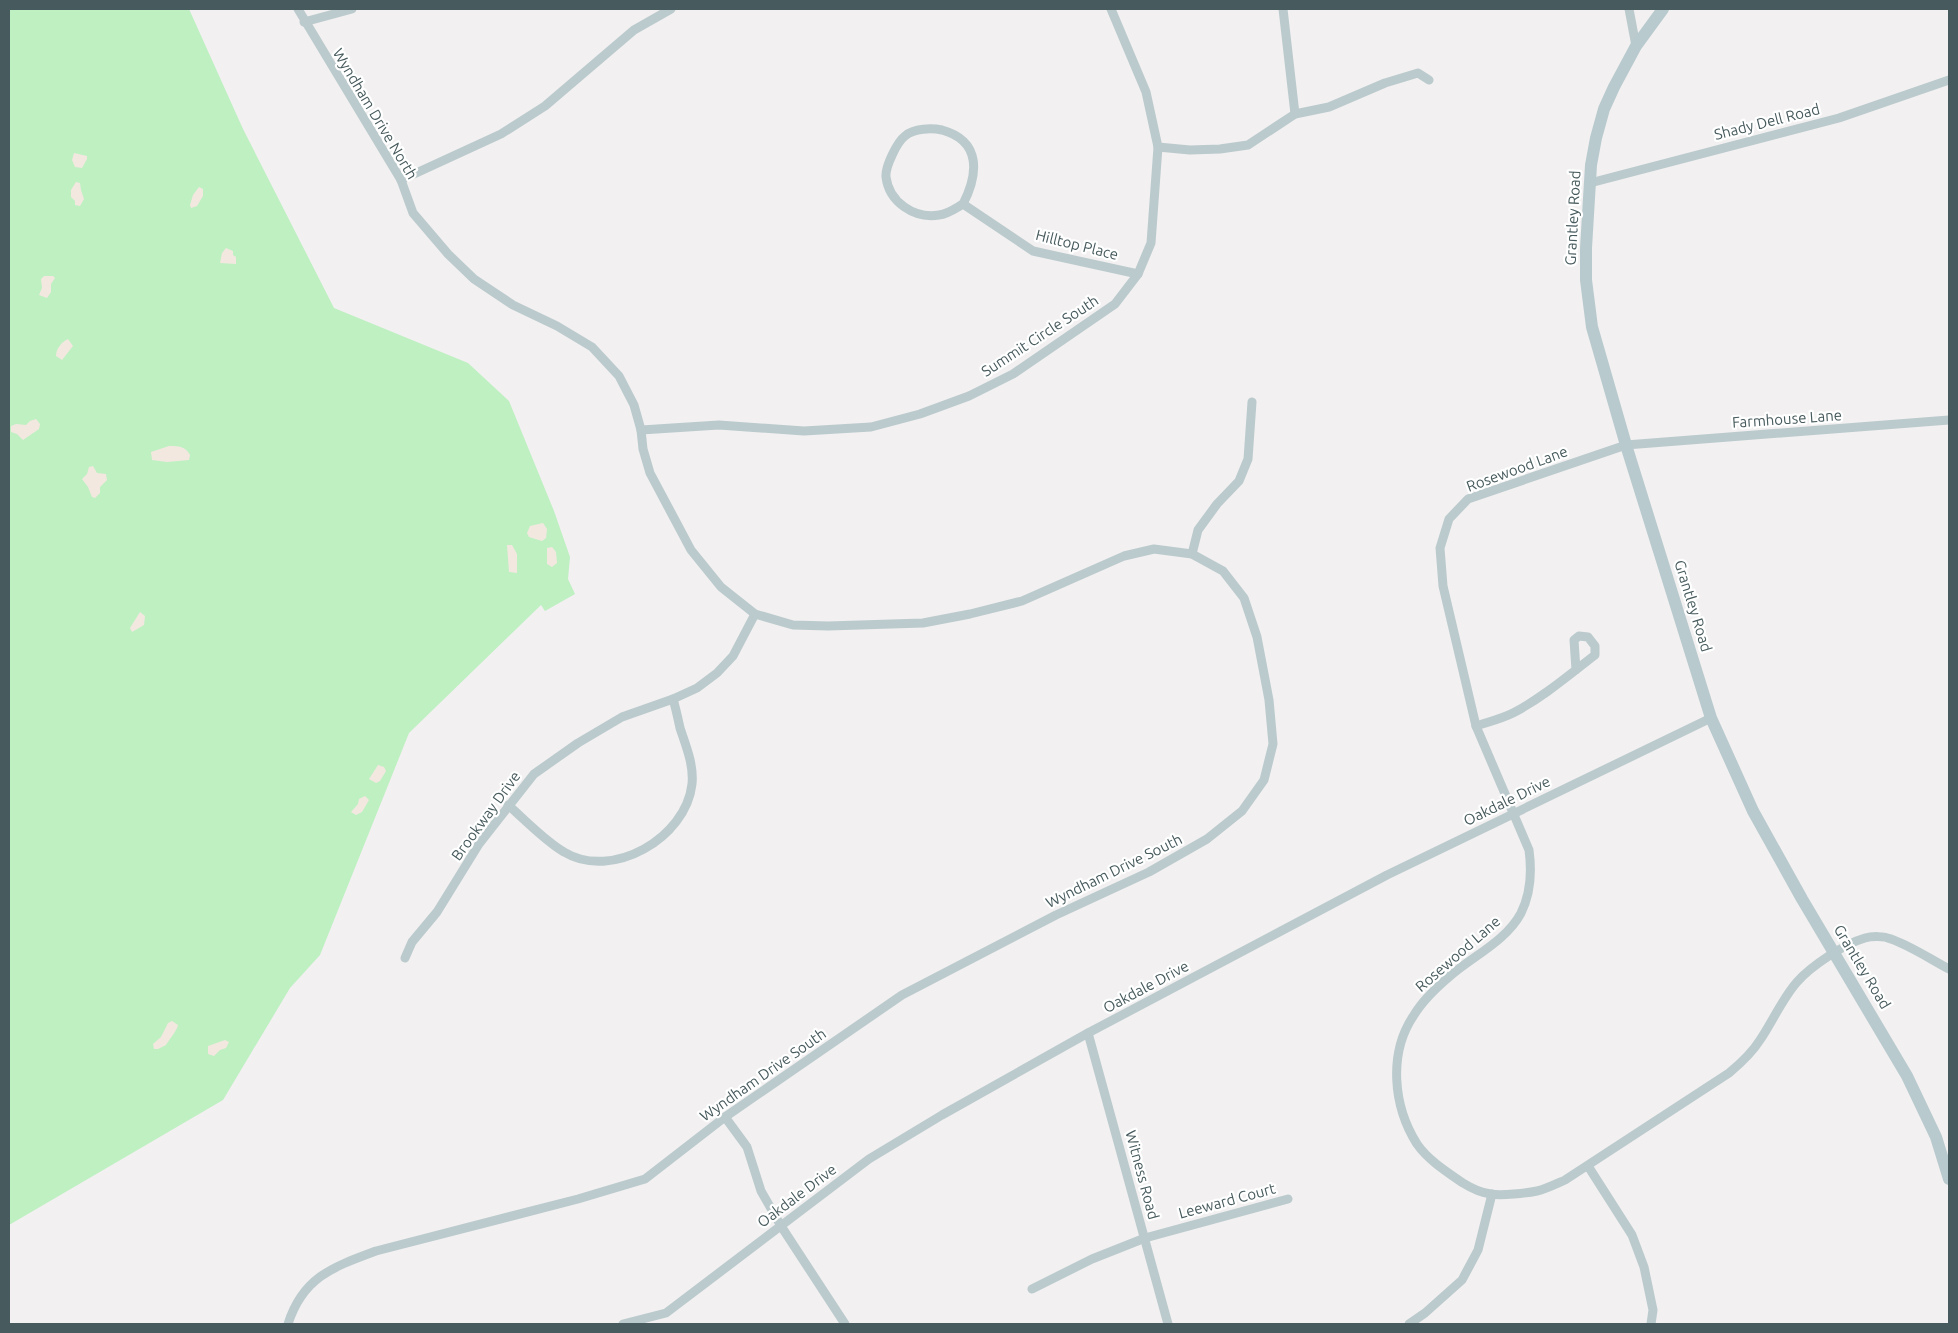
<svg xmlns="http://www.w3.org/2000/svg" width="1958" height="1333" viewBox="0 0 1958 1333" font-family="Ubuntu,sans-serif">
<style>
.green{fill:#bef0c2}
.sand{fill:#f3e8e0}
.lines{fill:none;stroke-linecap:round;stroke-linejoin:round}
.street{stroke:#bbcacd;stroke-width:9}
.secondary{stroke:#b8cace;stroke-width:12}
.labels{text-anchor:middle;stroke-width:4.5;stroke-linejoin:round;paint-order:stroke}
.street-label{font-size:15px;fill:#475a5d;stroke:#fff}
</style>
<rect width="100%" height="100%" fill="#f2f0f0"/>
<path class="green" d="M9,9H189L243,129L334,308L468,363L509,401L554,511L570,557L568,579L575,594L545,611L541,605L409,733L320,955L290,988L223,1100L9,1225Z"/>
<g class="sand">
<path d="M74,153L87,156V159L82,168L75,167L72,160Z"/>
<path d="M76,182L80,183L81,190L84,199L80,206L75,205V201L71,197V190Z"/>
<path d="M199,187L203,189V196L197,206L191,208L190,205L193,195Z"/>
<path d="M226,248L233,251V255L236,257V264L220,263L222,253Z"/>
<path d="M44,276H53L55,278L51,284V292L47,298L39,295L42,288L41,279Z"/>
<path d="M68,339L73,346L62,360L56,356C56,348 62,342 68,339Z"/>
<path d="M36,419L40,424L39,429L23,440L17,434L11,432V426L16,424L26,425L30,421Z"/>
<path d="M169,446C179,446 185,446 190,455L189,460L167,462L152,460L151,452Z"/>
<path d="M93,466L97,473L106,474L107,480L100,487V493L95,498L92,497L88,487L82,479L87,474L89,467Z"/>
<path d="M543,523L547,529L546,538L542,541L529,537L527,533L530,526Z"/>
<path d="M507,545H512L517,554V573L509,572Z"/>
<path d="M552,547L556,552L557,563L552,567L547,564V548Z"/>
<path d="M140,612L145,616L144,625L132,632L130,628Z"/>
<path d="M378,765L384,767L386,771L380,781L376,783L369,779Z"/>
<path d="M365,796L369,800L362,812L356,815L351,812L358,804L359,799Z"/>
<path d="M172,1021L178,1025C178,1029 169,1040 166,1045L158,1049H154L153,1044L161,1037L168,1023Z"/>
<path d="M225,1040L229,1042L226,1048L220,1050L214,1056L208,1054V1046Z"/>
</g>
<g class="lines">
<g class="street">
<path d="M1283,9L1295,114"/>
<path d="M1629,9L1636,46"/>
<path d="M304,22L352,9"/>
<path d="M1158,147L1190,150L1220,149L1248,145L1295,114L1329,107L1385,83L1418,73L1429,80"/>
<path d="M401,180L501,134L545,106L634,30L671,9"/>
<path d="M1590,183L1839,118L1949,80"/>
<path d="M963,204C956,208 948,214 939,215C914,219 889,202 886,177C885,167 897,142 905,136C914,128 932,128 942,130C982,141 978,175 963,204L1033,251L1138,274"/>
<path d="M1949,420L1626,445L1468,499L1449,519L1440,548L1443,586L1476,726L1529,850C1532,872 1531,893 1521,913C1506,941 1473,956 1450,976C1437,987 1423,1000 1414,1015C1388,1053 1393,1106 1417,1144C1428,1160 1447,1172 1463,1183C1471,1188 1482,1193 1491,1194C1501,1196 1527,1193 1537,1191C1546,1189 1556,1184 1565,1180L1729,1073C1741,1063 1752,1053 1760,1040C1773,1021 1782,999 1797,982C1811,966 1844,944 1865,938C1872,936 1884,936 1891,939C1911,946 1930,959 1949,969"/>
<path d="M641,430L719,425L804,431L871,427L920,414L969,396L1013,374L1115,304L1138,274L1151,243L1158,147L1146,92L1111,9"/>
<path d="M1192,554L1198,530L1217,504L1239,481L1248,459L1252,402"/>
<path d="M1476,726C1488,722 1501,719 1513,713C1542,698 1569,675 1595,655V646L1588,637L1579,636L1574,640L1576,670"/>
<path d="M508,805C524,819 546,842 564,852C612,881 686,838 692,784C694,765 686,746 680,728C678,719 676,709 673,699"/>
<path d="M405,958L412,942L437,912L479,844L534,774L578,743L622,717L673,699L697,688L717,673L733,656L755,614"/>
<path d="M1088,1033L1168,1324"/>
<path d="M725,1117L747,1147L761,1191L781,1226L845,1324"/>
<path d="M1588,1166L1632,1235L1644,1267L1653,1310L1651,1324"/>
<path d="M1032,1289L1092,1259L1145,1238L1288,1199"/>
<path d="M288,1324C303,1277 333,1267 376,1251L578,1199L645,1179L725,1117L902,995L1056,915L1149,872L1207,839L1242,811L1264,780L1273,744L1269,700L1257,637L1244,598L1223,571L1192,554L1154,549L1124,556L1022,601L970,614L923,623L828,626L793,625L755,614L721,587L691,550L650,473L643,449L641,430L634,405L619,376L592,347L557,326L513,305L474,279L448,254L413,213L401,180L298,9"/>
<path d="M623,1324L666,1313L869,1159L942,1115L1088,1033L1387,875L1711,718"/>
<path d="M1409,1324L1425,1313L1462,1280L1478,1250L1492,1194"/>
</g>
<path class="secondary" d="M1663,9L1636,46L1614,87L1604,109L1596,138L1591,165L1586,248V280L1592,327L1626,445L1711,718L1753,811L1802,899L1907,1076L1936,1137L1949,1179"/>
</g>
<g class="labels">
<g class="street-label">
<text transform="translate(375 114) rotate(59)" y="5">Wyndham Drive North</text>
<text transform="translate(1767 122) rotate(-14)" y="5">Shady Dell Road</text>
<text transform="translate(1573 218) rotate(-87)" y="5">Grantley Road</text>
<text transform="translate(1077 245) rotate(14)" y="5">Hilltop Place</text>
<text transform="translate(1040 336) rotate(-33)" y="5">Summit Circle South</text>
<text transform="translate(1787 419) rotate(-4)" y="5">Farmhouse Lane</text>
<text transform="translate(1517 469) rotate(-20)" y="5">Rosewood Lane</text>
<text transform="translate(1693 606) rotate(73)" y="5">Grantley Road</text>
<text transform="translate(1507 801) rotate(-26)" y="5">Oakdale Drive</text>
<text transform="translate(486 816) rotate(-54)" y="5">Brookway Drive</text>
<text transform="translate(1114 871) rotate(-26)" y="5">Wyndham Drive South</text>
<text transform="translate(1458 954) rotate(-41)" y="5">Rosewood Lane</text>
<text transform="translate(1862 967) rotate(59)" y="5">Grantley Road</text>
<text transform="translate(1146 987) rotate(-28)" y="5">Oakdale Drive</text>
<text transform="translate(763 1075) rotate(-35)" y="5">Wyndham Drive South</text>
<text transform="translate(1142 1175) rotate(75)" y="5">Witness Road</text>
<text transform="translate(797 1196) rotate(-37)" y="5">Oakdale Drive</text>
<text transform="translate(1227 1201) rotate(-15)" y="5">Leeward Court</text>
</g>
</g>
<rect width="1958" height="1333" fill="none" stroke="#475a5d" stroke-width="20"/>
</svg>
